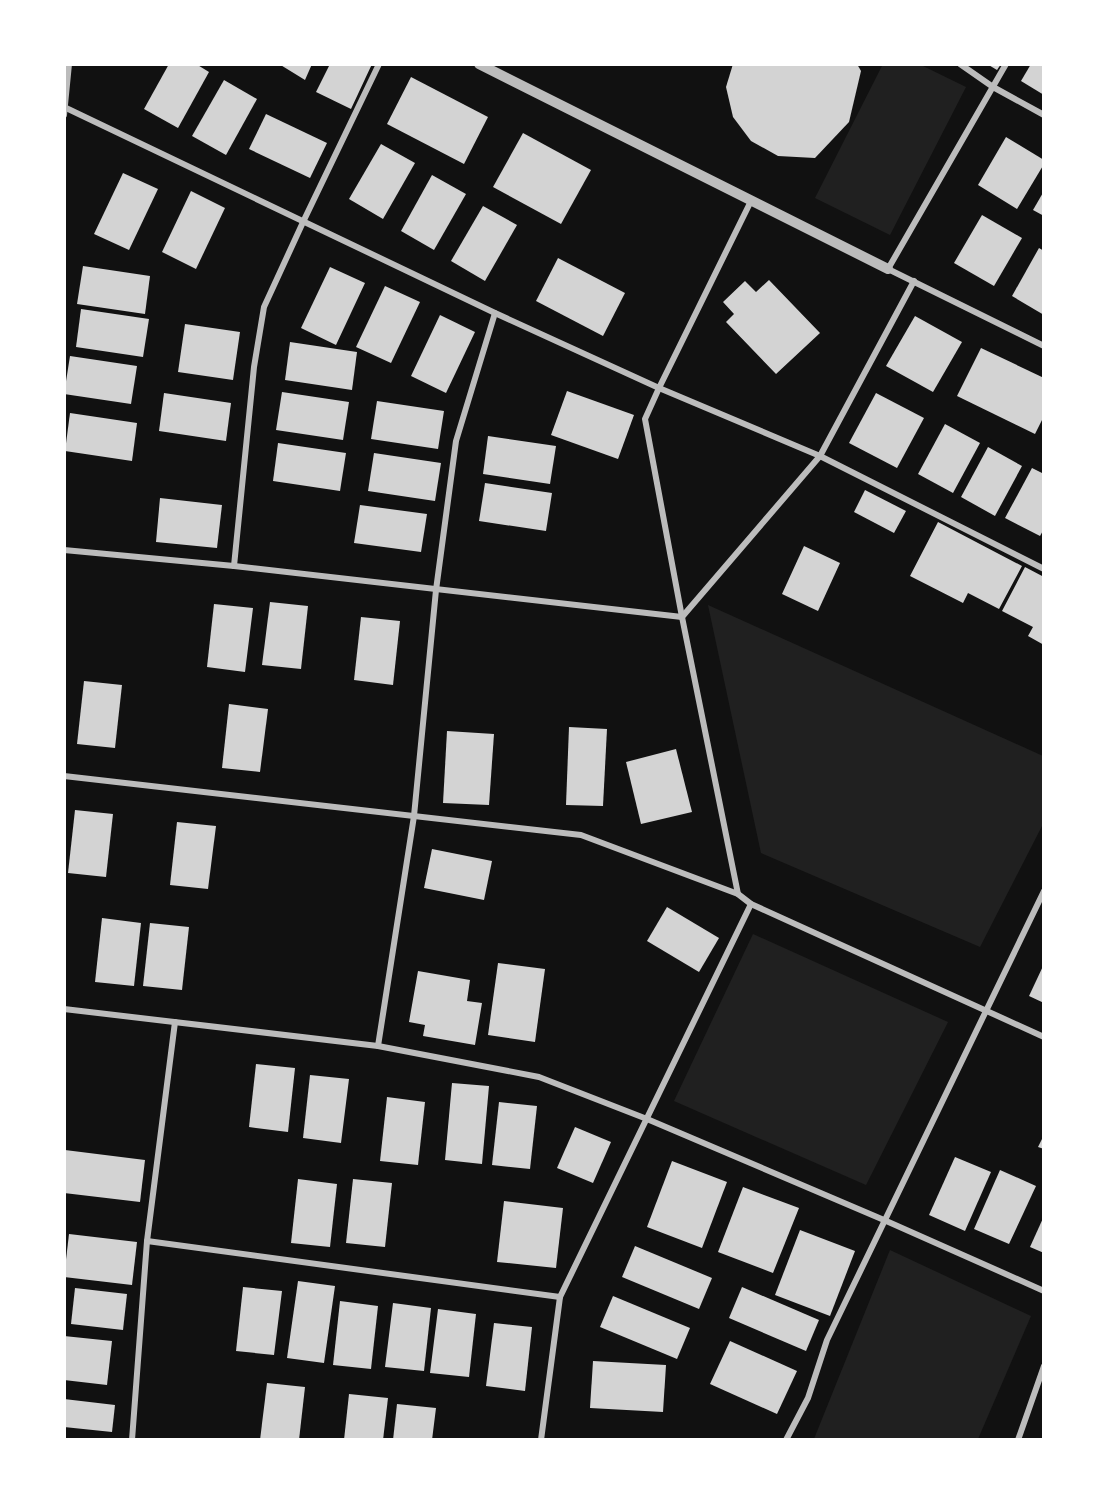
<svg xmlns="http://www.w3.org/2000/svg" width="1108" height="1504" viewBox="0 0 1108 1504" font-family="Arial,sans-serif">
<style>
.green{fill:#202020}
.building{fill:#d3d3d3}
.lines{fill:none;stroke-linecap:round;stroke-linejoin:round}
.minor{stroke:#bcbcbc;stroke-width:6}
.tertiary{stroke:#bcbcbc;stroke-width:10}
</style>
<rect width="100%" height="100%" fill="#111"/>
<g class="green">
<path d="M883,64L921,65L966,87L890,235L815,198Z"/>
<path d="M708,605L1043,756V824L980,947L761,853Z"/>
<path d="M753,934L948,1022L866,1185L674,1101Z"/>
<path d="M890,1250L1031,1316L978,1439H814Z"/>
</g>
<g class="building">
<path d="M169,64H196L209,72L178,128L144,109Z"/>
<path d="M279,64H312L305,80Z"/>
<path d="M330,64H372L351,109L316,92Z"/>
<path d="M733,64H857L861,71L849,122L815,158L778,156L751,141L733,117L726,87Z"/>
<path d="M987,64H1001L997,70Z"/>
<path d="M1031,64H1044V95L1021,81Z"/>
<path d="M411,77L488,117L464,164L387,124Z"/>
<path d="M224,80L257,99L226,155L192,136Z"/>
<path d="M266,114L327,143L310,178L249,149Z"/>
<path d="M523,133L591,170L561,224L493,187Z"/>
<path d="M1006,137L1044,160V164L1017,209L978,185Z"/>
<path d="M381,144L415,163L383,219L349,199Z"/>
<path d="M123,173L158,189L129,250L94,234Z"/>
<path d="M432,175L466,194L434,250L401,231Z"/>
<path d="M191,191L225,208L196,269L162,252Z"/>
<path d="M1044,191V216L1033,210Z"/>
<path d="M483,206L517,225L485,281L451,261Z"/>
<path d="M982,215L1022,238L994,286L954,263Z"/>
<path d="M1039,248L1044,251V315L1012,296Z"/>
<path d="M558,258L625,293L603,336L536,301Z"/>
<path d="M83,266L150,276L145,314L77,304Z"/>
<path d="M330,267L365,283L336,345L301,328Z"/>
<path d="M769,280L820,333L776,374L726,322L734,314L723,302L745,281L756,292Z"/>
<path d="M385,286L420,302L391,363L356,347Z"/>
<path d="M81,309L149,319L143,357L76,347Z"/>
<path d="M440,315L475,332L446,393L411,376Z"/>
<path d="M915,316L962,342L933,392L886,366Z"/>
<path d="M185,324L240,332L233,380L178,372Z"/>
<path d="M290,342L357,352L352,390L285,380Z"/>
<path d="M981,348L1044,378V416L1035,434L957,396Z"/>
<path d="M70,356L137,366L131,404L64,394Z"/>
<path d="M567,391L634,415L618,459L551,435Z"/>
<path d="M282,392L349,402L343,440L276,430Z"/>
<path d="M164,393L231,403L226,441L159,431Z"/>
<path d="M876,393L924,418L897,468L849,443Z"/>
<path d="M377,401L444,411L438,449L371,439Z"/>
<path d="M70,413L137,423L132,461L65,451Z"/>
<path d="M945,424L980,443L953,493L918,474Z"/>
<path d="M488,436L556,446L550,484L483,474Z"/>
<path d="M278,443L346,453L340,491L273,481Z"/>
<path d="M988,447L1022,466L995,516L961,497Z"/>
<path d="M374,453L441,463L435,501L368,491Z"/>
<path d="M1032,468L1044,474V529L1040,536L1005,518Z"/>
<path d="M485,483L552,493L546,531L479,521Z"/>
<path d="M865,490L906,511L894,533L854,512Z"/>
<path d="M160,498L222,505L217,548L156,542Z"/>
<path d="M360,505L427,514L421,552L354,543Z"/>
<path d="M938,522L1022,566L999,609L968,593L963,603L910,576Z"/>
<path d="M804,546L840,563L818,611L782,594Z"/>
<path d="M1025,567L1044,577V645L1028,636L1033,627L1002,611Z"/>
<path d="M270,602L308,606L301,669L262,665Z"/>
<path d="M214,604L253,608L245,672L207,667Z"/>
<path d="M361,617L400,621L393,685L354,680Z"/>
<path d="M84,681L122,685L115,748L77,744Z"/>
<path d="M229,704L268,709L260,772L222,768Z"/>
<path d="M569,727L607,729L603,806L566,805Z"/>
<path d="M447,731L494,734L489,805L443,803Z"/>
<path d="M676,749L692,812L641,824L626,762Z"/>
<path d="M75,810L113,814L106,877L68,873Z"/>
<path d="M177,822L216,826L208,889L170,885Z"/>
<path d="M432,849L492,861L484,900L424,888Z"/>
<path d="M667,907L719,938L699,972L647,941Z"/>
<path d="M102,918L141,923L134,986L95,982Z"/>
<path d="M150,923L189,927L182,990L143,986Z"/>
<path d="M498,963L545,969L535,1042L488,1035Z"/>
<path d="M1044,964V1003L1029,996Z"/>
<path d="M418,971L470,980L467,1001L482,1003L475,1045L423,1036L425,1025L409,1022Z"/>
<path d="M256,1064L295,1068L288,1132L249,1127Z"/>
<path d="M310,1075L349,1079L341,1143L303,1138Z"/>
<path d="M452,1083L489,1086L482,1164L445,1160Z"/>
<path d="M387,1097L425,1102L418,1165L380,1161Z"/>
<path d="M499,1102L537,1106L530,1169L492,1165Z"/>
<path d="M575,1127L611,1142L593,1183L557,1168Z"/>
<path d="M1044,1135V1149L1038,1147Z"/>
<path d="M65,1150L145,1160L140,1202L64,1193Z"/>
<path d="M955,1157L991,1172L965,1231L929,1215Z"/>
<path d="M672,1161L727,1182L702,1248L647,1227Z"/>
<path d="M1000,1170L1036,1186L1009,1244L974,1229Z"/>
<path d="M298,1179L337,1184L330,1247L291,1243Z"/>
<path d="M353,1179L392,1183L385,1247L346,1243Z"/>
<path d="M743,1187L799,1208L773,1273L718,1252Z"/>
<path d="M504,1201L563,1208L556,1268L497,1262Z"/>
<path d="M1044,1216V1253L1030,1247Z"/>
<path d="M800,1230L855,1251L830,1316L775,1295Z"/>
<path d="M69,1234L137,1242L132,1285L64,1277Z"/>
<path d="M635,1246L712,1278L699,1309L622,1277Z"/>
<path d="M298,1281L335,1286L324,1363L287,1358Z"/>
<path d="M243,1287L282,1291L274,1355L236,1351Z"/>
<path d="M742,1287L819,1320L806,1351L729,1318Z"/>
<path d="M75,1288L127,1294L123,1330L71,1324Z"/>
<path d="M613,1296L690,1328L677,1359L600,1327Z"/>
<path d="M340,1301L378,1306L371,1369L333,1365Z"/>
<path d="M393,1303L431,1308L424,1371L385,1367Z"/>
<path d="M438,1309L476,1314L469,1377L430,1373Z"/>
<path d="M494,1323L532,1327L525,1391L486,1386Z"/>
<path d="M64,1336L112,1341L107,1385L64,1380Z"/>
<path d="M730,1341L797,1371L777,1414L710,1384Z"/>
<path d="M593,1361L666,1365L663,1412L590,1408Z"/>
<path d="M267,1383L305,1387L299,1440H260Z"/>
<path d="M349,1394L388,1398L383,1440H344Z"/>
<path d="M64,1399L115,1405L112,1432L64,1427Z"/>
<path d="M397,1404L436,1408L432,1440H393Z"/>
</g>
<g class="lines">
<g class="minor">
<path d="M960,64L993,87L1044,115"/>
<path d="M1006,64L888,269L1044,346"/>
<path d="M64,107L495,313L659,388L820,456L1044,569"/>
<path d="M64,115L69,64"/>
<path d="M64,550L234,566L682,617L820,456L914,281"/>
<path d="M234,566L254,367L264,307L304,220L379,64"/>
<path d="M64,776L581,835L738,894L751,904L1044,1037"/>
<path d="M738,894L682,617L645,419L659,388L751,201"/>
<path d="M64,1009L378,1046L539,1077L647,1119L884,1220L1044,1291"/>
<path d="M378,1046L414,816L436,590L456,441L495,313"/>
<path d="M147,1241L560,1297"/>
<path d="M132,1440L147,1241L175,1022"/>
<path d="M541,1440L560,1297L751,904"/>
<path d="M786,1440L808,1398L827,1340L1044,891"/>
<path d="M1018,1440L1044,1366"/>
</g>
<path class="tertiary" d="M479,64L888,269"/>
</g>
<rect width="1108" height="1504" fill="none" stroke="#ffffff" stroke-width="132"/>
</svg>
